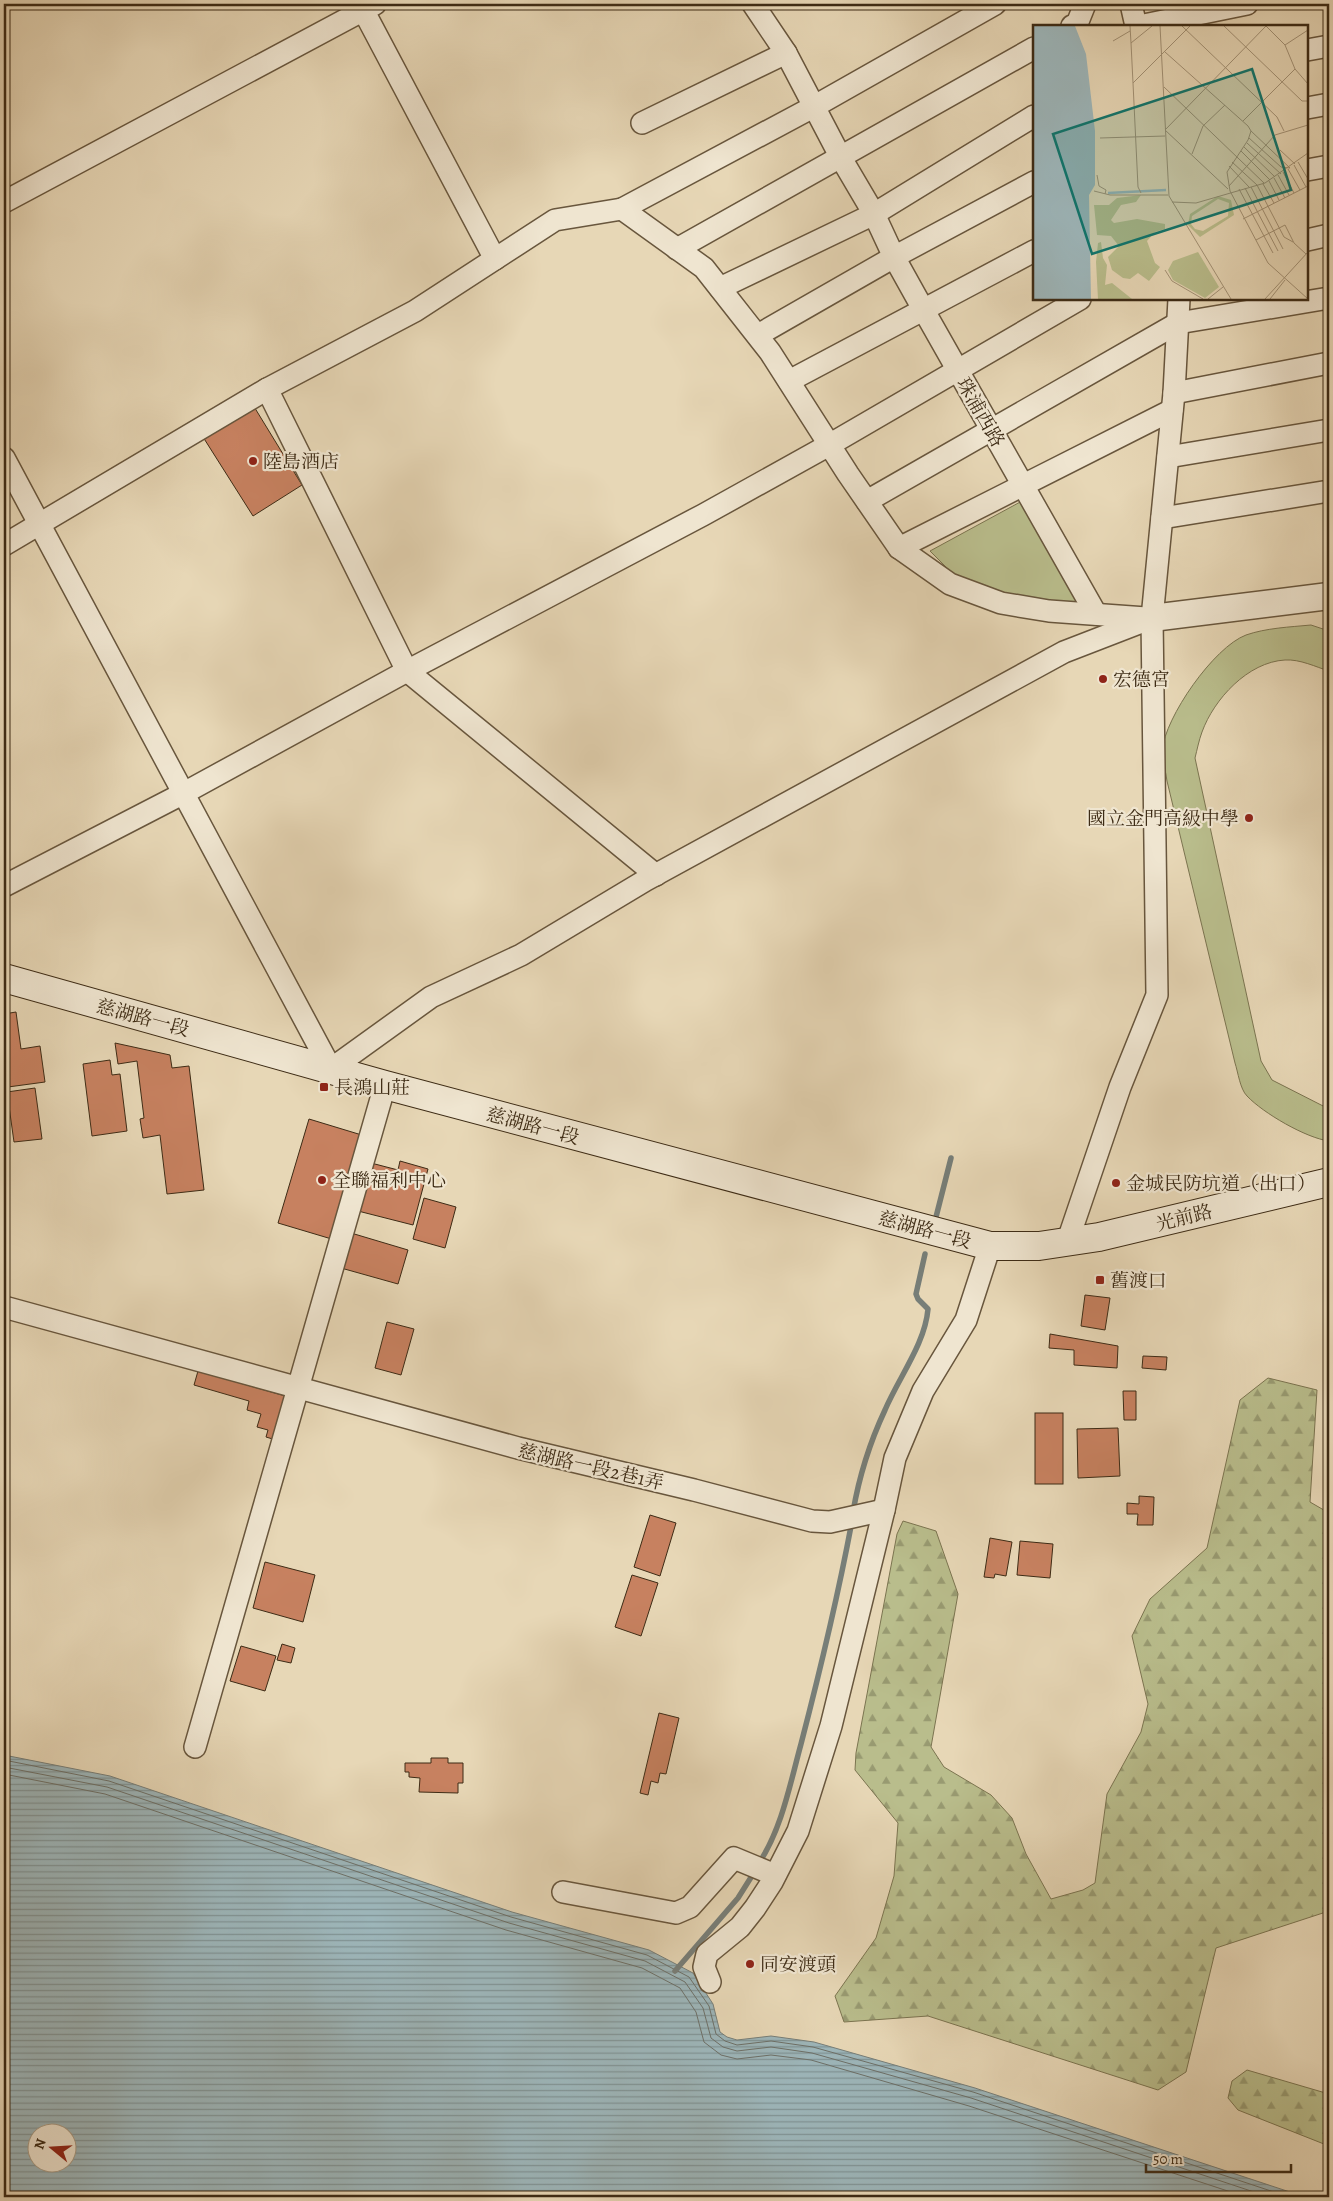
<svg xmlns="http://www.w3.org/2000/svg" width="1333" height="2201" viewBox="0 0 1333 2201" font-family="Alegreya,'Noto Serif TC',serif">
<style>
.forest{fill:url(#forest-firs);stroke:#7b7450}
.park{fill:#b9bd8c;stroke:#7b7450}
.water{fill:url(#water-rules);stroke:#777e78;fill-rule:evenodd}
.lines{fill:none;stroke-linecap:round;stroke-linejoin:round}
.shore{stroke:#6d7068;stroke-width:1}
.stream{stroke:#777e78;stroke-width:5.5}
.building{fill:#c78160;stroke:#3d2b15}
.minor-casing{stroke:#68563d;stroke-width:24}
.tertiary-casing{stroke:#68563d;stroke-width:29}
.secondary-casing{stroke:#3d2b15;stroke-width:30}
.minor{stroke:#efe5d0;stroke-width:21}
.tertiary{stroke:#efe5d0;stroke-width:26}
.secondary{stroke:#efe5d0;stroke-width:28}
.poi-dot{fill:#8f2418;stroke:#efe5d0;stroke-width:2}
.labels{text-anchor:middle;stroke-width:4.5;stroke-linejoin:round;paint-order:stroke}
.street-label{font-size:19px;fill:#3d2b15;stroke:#efe5d0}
.poi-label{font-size:19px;fill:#3d2b15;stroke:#efe5d0;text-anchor:start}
.inset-river{fill:none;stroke:#9db6ba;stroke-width:2.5}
.inset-road{fill:none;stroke:#a39276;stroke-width:1}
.view{fill:#0f766e;fill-opacity:0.15;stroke:#0f766e;stroke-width:2.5}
.inset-edge{fill:none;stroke:#3d2b15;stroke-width:2.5}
</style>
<defs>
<pattern id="forest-firs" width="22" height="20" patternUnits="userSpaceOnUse" patternTransform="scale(1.25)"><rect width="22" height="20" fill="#b9bd8c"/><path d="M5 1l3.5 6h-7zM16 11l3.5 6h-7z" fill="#989a71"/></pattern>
<pattern id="water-rules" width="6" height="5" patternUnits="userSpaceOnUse" patternTransform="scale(1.25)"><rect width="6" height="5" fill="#9db6ba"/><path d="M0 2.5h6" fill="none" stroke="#819496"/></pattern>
</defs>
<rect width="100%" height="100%" fill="#e7d7b6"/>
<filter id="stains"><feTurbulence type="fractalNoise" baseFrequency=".004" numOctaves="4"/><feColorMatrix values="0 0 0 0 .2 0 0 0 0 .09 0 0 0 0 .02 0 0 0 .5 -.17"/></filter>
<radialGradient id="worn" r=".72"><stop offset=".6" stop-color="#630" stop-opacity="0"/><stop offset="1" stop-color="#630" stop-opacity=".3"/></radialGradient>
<g class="forest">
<path d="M1268,1378L1317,1390L1310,1502L1329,1513V1911L1216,1948L1186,2072L1158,2090L928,2016L844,2022L835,1996L876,1938L894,1876L898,1823L855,1770L856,1753L897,1534L903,1521L936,1531L958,1594L931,1747L944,1767L991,1795L1012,1818L1026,1854L1051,1899L1083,1890L1095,1883L1107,1794L1141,1732L1148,1704L1132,1636L1150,1599L1207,1548L1240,1400Z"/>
<path d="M1247,2070L1329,2094V2146L1238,2110L1228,2098L1232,2081Z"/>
</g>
<g class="park">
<path d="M1022,501L1082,604L1050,602L1011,595L959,580L930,551Z"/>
<path d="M1311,625L1329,631V671C1316,667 1300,659 1285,660C1248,662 1214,699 1202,732C1199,740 1197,750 1195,758L1261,1061L1272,1080L1329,1109V1141C1306,1138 1263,1113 1247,1096C1240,1089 1238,1072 1235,1063L1167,781C1166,772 1162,760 1162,751C1165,717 1214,647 1246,635C1266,628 1290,627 1311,625Z"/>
</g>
<path class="water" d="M4,1755L110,1776L512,1912L649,1950L693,1973L713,2004L720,2032L727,2037L737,2040L771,2036L814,2042L975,2088L1305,2197H4ZM38,2134H68V2164H38Z"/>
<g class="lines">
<g class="shore">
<path d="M4,1760L109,1781L511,1917L647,1955L689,1977L709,2006L716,2034L725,2041L737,2045L771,2041L813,2047L973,2092L1289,2197"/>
<path d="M4,1767L107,1787L509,1923L645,1961L685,1982L703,2008L711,2038L723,2047L737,2051L771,2047L812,2053L971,2098L1269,2197"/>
<path d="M4,1774L105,1794L506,1930L642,1968L680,1988L696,2012L704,2042L721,2055L737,2059L771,2055L811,2060L969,2106L1246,2197"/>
</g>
<g class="stream">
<path d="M936,1217L951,1158"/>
<path d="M853,1512C859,1477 870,1442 885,1410C899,1377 925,1344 928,1309L918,1299L916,1294L925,1254"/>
<path d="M759,1863C782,1828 790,1784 801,1744C820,1671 838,1596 852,1521"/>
<path d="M675,1971L738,1898L755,1871"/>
</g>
</g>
<g class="building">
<path d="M253,405L302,485L253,516L203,437Z"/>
<path d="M16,1012L21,1049L40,1046L45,1082L8,1087L4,1058V1014Z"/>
<path d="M115,1043L170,1055L172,1068L189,1066L204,1190L167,1194L160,1135L143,1138L140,1119L144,1118L137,1061L118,1064Z"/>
<path d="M110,1060L112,1075L120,1074L127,1131L92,1136L83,1064Z"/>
<path d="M35,1088L42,1139L14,1142L7,1092Z"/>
<path d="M309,1119L365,1136L335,1240L278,1223Z"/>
<path d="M400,1161L428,1169L413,1225L358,1211L371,1163L398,1170Z"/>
<path d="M424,1198L456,1207L445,1248L413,1239Z"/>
<path d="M351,1233L408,1250L398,1284L341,1268Z"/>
<path d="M1085,1295L1110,1298L1105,1330L1081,1326Z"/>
<path d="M387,1322L414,1329L401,1375L375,1368Z"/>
<path d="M1050,1334L1118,1346L1117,1368L1074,1365V1350L1049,1348Z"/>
<path d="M1143,1356L1167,1357L1166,1370L1142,1368Z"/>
<path d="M198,1371L289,1397L276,1440L266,1437L268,1430L257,1427L261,1414L247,1410L249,1401L194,1385Z"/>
<path d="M1123,1391H1136V1420H1124Z"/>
<rect x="1035" y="1413" width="28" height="71"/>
<path d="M1118,1428L1120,1476L1078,1478L1077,1429Z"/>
<path d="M1139,1496L1154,1497L1153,1525H1137L1138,1514H1127V1503L1139,1504Z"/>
<path d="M650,1515L676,1523L660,1576L634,1567Z"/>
<path d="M990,1538L1012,1542L1006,1576L995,1574L994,1578L984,1577Z"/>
<path d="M1020,1541L1053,1544L1050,1578L1017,1575Z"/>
<path d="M265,1562L315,1575L303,1622L253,1608Z"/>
<path d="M632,1575L658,1583L641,1636L615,1627Z"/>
<path d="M282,1644L295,1648L291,1663L277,1660Z"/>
<path d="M241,1646L276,1656L265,1691L230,1681Z"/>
<path d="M659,1713L679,1718L666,1774L660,1773L658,1783L651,1781L648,1795L640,1793Z"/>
<path d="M431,1758H448V1763H463V1783H458V1793L419,1792L420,1778L409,1777V1772H405V1763H431Z"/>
</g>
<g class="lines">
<g class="minor-casing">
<g id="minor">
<path d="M360,4L495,259"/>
<path d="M753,4L786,53L841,158L874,214L894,257L923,309L1096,614"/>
<path d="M1131,4L1136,26"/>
<path d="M1072,26L1077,24L1085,4"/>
<path d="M1139,26L1247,4"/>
<path d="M1307,50L1329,46"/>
<path d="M1307,108L1329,104"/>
<path d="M642,123L786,53"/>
<path d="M1307,170L1329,166"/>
<path d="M4,202L375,4"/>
<path d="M622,209L815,106L995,4"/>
<path d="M1307,240L1329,235"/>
<path d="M677,249L1034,48"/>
<path d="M720,288L874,214L1034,116"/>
<path d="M758,335L894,257L1034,182"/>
<path d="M789,381L1034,251"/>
<path d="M267,389L407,671L656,875"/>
<path d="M1174,393L1329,363"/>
<path d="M1168,457L1329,430"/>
<path d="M4,458L331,1069L431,997L521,955L646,880L1064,652L1152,618"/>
<path d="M867,501L1178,323L1329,298"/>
<path d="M1162,518L1329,491"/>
<path d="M4,545L267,389L415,311L555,220L622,209L704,268L770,352L848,474L899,548L950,584L1001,603L1049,611L1146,618"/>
<path d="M899,548L1172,410"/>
<path d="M4,886L184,793L407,671L703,515L829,445L1080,299"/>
<path d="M1067,1243L1120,1087L1157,995L1152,618L1174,393L1179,299"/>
<path d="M4,1307L518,1448L694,1490L812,1521L830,1522L884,1510"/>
<path d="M195,1747L385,1085"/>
<path d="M563,1892L676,1913L690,1907L734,1858L775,1875"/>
<path d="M710,1982L704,1967L707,1954L740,1927L755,1908L772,1882L798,1831L831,1726L884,1510L895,1458L923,1391L966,1320L990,1246"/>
</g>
</g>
<g class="tertiary-casing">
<path id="tertiary" d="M1152,618L1329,596"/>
</g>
<g class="secondary-casing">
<path id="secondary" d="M4,978L385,1085L990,1246H1039L1099,1237L1329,1182"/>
</g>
<use href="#minor" class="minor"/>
<use href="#tertiary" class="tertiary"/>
<use href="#secondary" class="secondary"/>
</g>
<g class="poi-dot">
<circle cx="253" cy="461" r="5"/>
<circle cx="1103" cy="679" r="5"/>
<circle cx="1249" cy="818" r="5"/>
<rect x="319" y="1082" width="10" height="10" rx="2.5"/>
<circle cx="322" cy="1180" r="5"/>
<circle cx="1116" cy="1183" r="5"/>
<rect x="1095" y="1275" width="10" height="10" rx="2.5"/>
<circle cx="750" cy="1964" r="5"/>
</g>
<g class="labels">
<g class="street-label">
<text transform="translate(981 412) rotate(60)" y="7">珠浦西路</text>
<text transform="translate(143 1017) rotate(15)" y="7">慈湖路一段</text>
<text transform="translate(533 1125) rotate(15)" y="7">慈湖路一段</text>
<text transform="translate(1184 1217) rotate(-14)" y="7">光前路</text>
<text transform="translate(925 1229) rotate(15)" y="7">慈湖路一段</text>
<text transform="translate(591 1466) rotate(13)" y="7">慈湖路一段2巷1弄</text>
</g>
<g class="poi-label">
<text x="263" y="468">陸島酒店</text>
<text x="1113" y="686">宏德宮</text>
<text x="1239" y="825" text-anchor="end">國立金門高級中學</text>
<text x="334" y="1094">長鴻山莊</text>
<text x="332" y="1187">全聯福利中心</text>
<text x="1126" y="1190">金城民防坑道（出口）</text>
<text x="1110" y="1287">舊渡口</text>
<text x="760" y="1971">同安渡頭</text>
</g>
</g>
<g transform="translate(1033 25)">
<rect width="275" height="275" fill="#e7d7b6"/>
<path d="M108,170L103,177L88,180L78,195L81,198L104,194L132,199V204L122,207L114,216L122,238L127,242L116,256L105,248L97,254L90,253L79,245L75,232L86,221L78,211L64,210L61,180H76L84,173ZM68,217L70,233L74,240L72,260L79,258L99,274H65L63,237L65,218Z" fill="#b9bd8c"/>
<path d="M185,171L198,175L201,190L167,212L155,200L157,189ZM185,174L196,178L195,191L170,206L162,204L158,199L159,191ZM165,227L186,262L172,273L140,255L135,245L140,236Z" fill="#b9bd8c" fill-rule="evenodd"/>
<path d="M0,1H42L53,29L62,106V160L56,170L58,274H0Z" fill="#9db6ba"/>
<path class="inset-river" d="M75,168L133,165"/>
<path class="inset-road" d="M97,1L98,18M127,1L136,171L198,274M149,1L244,92L251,106M191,1L269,76H275M233,1L252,20M275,5L252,20L262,44L275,59M80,16L97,6M132,27L215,101L218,106L215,115L194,147L197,166L235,238L275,274M100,58L98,18L119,1M131,62L231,158M210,96L262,44M218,106L257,143M67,113L132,111M216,113L248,142L257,143M214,118L248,149M211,122L242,152M247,125L262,139M208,126L237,155M159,129L170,101L192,80M199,137L224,160L251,212L260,217M265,137L275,154M261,140L273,162M196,141L216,162M255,144L267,165M250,147L261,168M64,150L66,161L73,165L72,169M245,150L256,170M241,153L252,173M236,156L246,175M230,159L241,178M196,161L242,110L275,100M218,162L250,224M212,163L245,226M195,164L132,105L233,1M206,164L240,228M61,166L77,170H135M108,168L105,162L100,58L157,1M139,177L163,178L232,158L275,128M210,194L275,161M223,215L252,200L261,218L273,229M132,245L139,256L170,274M175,274L190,262M232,274L275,227M237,274L252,255"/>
<path class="view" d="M219,44L258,165L59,229L20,109Z"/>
<rect width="275" height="275" class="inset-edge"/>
</g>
<rect width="1333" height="2201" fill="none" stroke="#e7d7b6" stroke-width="20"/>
<rect x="5" y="5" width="1323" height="2191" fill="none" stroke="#3d2b15" stroke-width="2.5"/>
<rect x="10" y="10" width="1313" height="2181" fill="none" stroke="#3d2b15"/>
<g transform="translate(52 2148) rotate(288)"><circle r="24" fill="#efe5d0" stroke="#a89b85"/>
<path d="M0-4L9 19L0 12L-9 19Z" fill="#8f2418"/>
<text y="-8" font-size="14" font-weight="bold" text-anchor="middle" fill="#3d2b15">N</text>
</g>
<path d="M1146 2164v8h145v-8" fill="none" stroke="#3d2b15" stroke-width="2.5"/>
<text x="1153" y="2164" font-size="15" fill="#3d2b15" stroke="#efe5d0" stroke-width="4" paint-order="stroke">50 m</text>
<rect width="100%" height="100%" filter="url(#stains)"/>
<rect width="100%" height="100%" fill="url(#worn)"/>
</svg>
